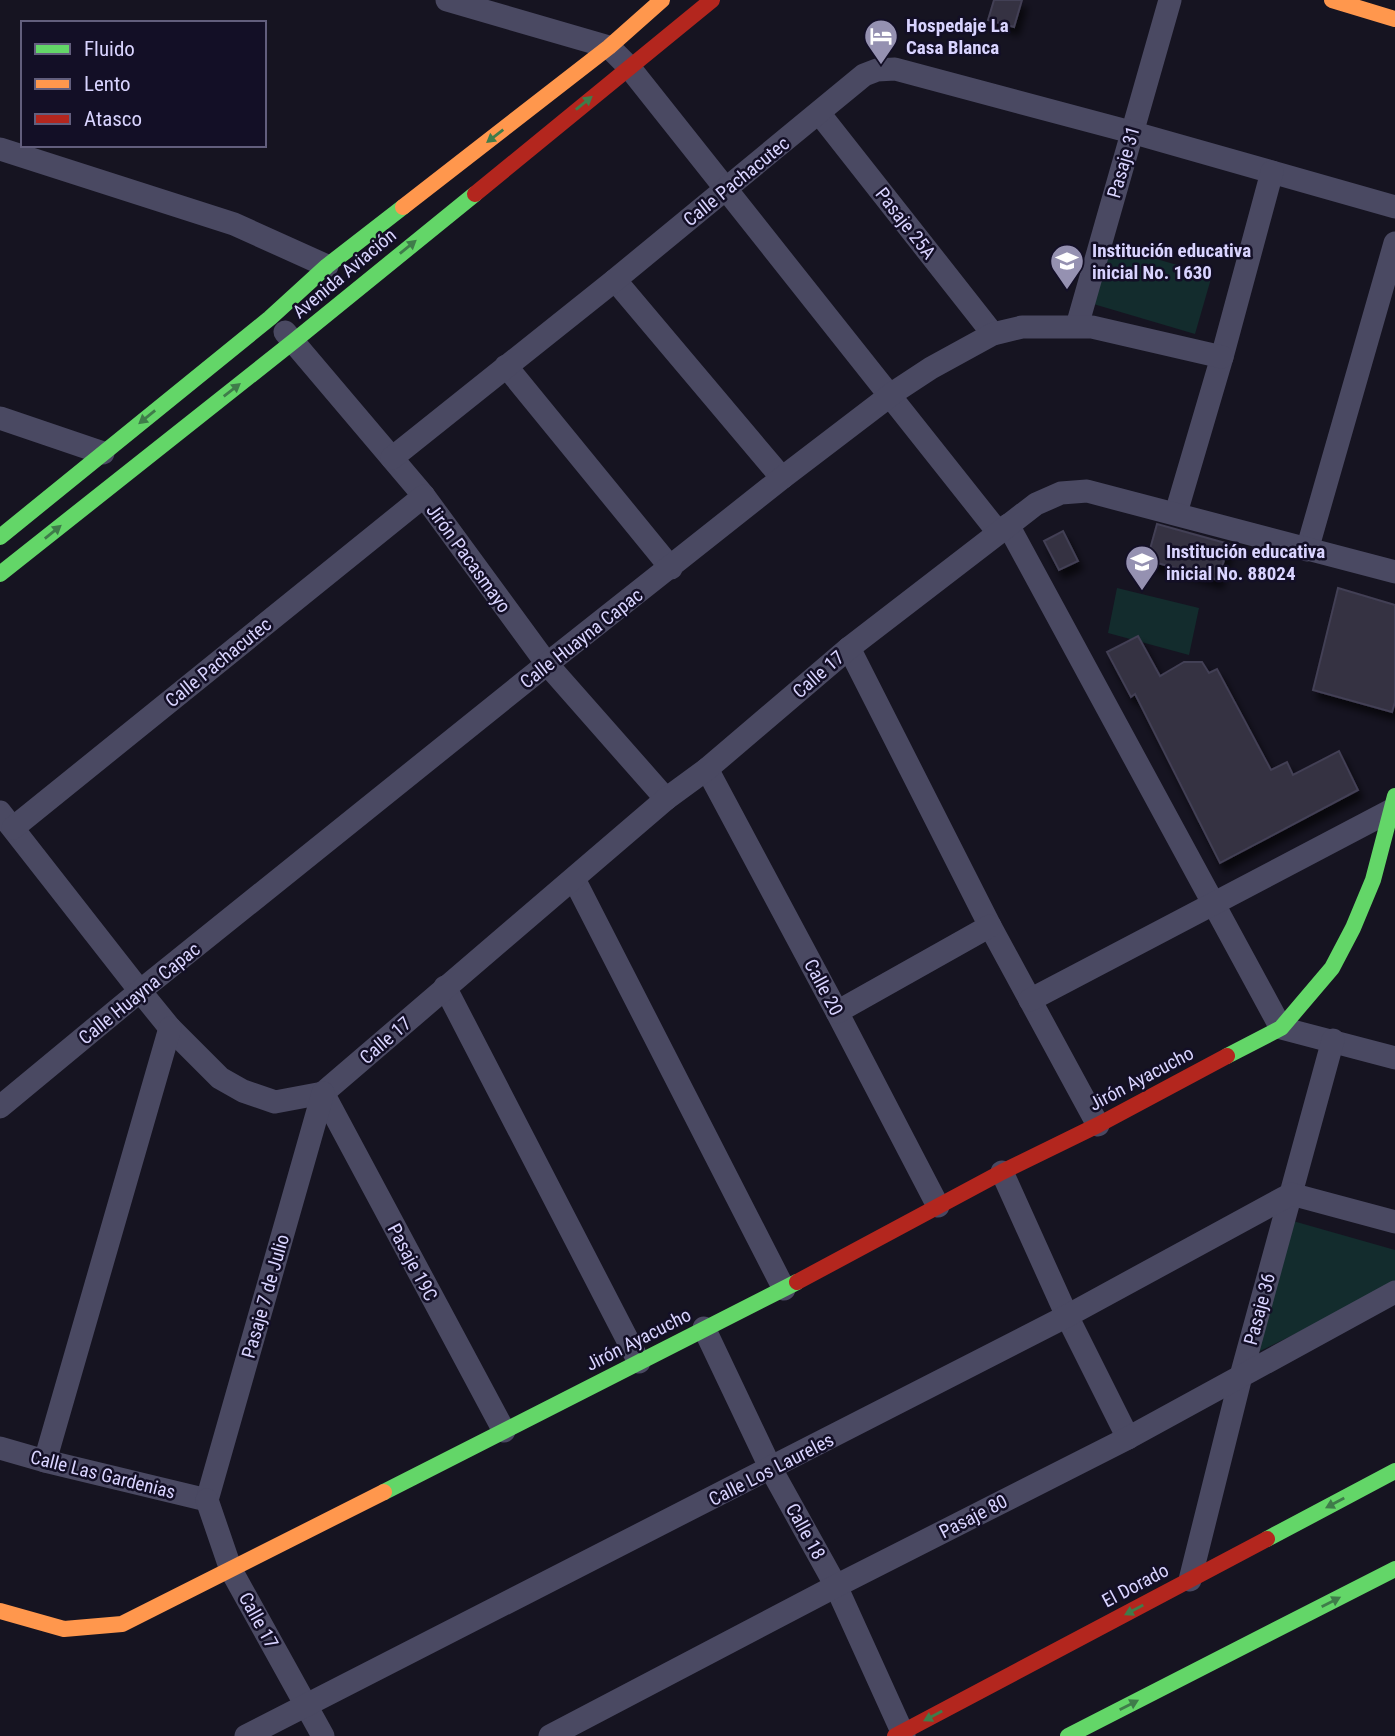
<svg xmlns="http://www.w3.org/2000/svg" width="1395" height="1736" viewBox="0 0 1395 1736" font-family="'Roboto Condensed',sans-serif">
<style>
.green{fill:#132c2d}
.building{fill:#343243;stroke:#433f54;stroke-width:2;filter:url(#shadow)}
.lines{fill:none;stroke-linecap:round;stroke-linejoin:round}
.street{stroke:#4a4962;stroke-width:23}
.fast{stroke:#63d668;stroke-width:16}
.slow{stroke:#ff974d;stroke-width:16}
.jam{stroke:#b3261e;stroke-width:16}
.oneway{fill:#3f7c4a}
.labels{text-anchor:middle;stroke-width:5;stroke-linejoin:round;paint-order:stroke}
.poi-label{font-size:19px;font-weight:bold;fill:#d9d4ff;stroke:#130f26;text-anchor:start}
.street-label{font-size:19px;fill:#d9d4ff;stroke:#130f26}
</style>
<defs>
<filter id="shadow"><feDropShadow dx="4.5" dy="8" stdDeviation="3.5" flood-color="#0009"/></filter>
</defs>
<rect width="100%" height="100%" fill="#161421"/>
<g class="green">
<path d="M1108,245L1212,275L1195,334L1090,303Z"/>
<path d="M1117,588L1199,608L1189,655L1108,633Z"/>
<path d="M1293,1221L1395,1250V1285L1258,1352Z"/>
</g>
<g class="building">
<path d="M994,0H1022L1014,27L988,20Z"/>
<path d="M1157,524L1229,544L1218,580L1147,560Z"/>
<path d="M1063,531L1078,561L1059,570L1044,541Z"/>
<path d="M1338,588L1395,605V702L1392,712L1313,690Z"/>
<path d="M1138,636L1160,676L1184,662H1202L1209,673L1217,669L1271,770L1287,762L1293,775L1339,751L1358,790L1220,863L1135,694L1131,697L1107,652Z"/>
</g>
<g class="lines">
<g class="street">
<path d="M447,0L609,47L629,67L998,532"/>
<path d="M819,113L993,334"/>
<path d="M0,149L234,224L327,266"/>
<path d="M615,280L782,478"/>
<path d="M1077,326L1170,0"/>
<path d="M285,332L424,496L547,664L666,799"/>
<path d="M506,366L671,568"/>
<path d="M0,418L103,453"/>
<path d="M392,458L615,280L864,75L877,70L895,69L1131,132L1395,207"/>
<path d="M1176,513L1222,357L1272,172"/>
<path d="M1008,525L1281,1028L1395,1058"/>
<path d="M1307,550L1395,243"/>
<path d="M849,648L990,926L1098,1125"/>
<path d="M707,769L837,1012L938,1206"/>
<path d="M0,812L140,991L170,1028L220,1078L243,1091L275,1102L323,1093"/>
<path d="M13,828L424,496"/>
<path d="M574,879L784,1289"/>
<path d="M445,987L639,1362"/>
<path d="M1030,1000L1390,811"/>
<path d="M837,1012L990,926"/>
<path d="M323,1093L666,799L707,769L849,648L1036,504L1061,493L1087,491L1395,572"/>
<path d="M323,1093L504,1431"/>
<path d="M0,1107L140,991L547,664L782,478L896,391L931,368L993,334L1022,327H1092L1222,357"/>
<path d="M1002,1172L1067,1316L1128,1438"/>
<path d="M704,1328L771,1469L836,1586L904,1736"/>
<path d="M0,1448L45,1461L207,1500"/>
<path d="M45,1461L170,1028"/>
<path d="M207,1500L323,1093"/>
<path d="M207,1500L231,1570L323,1736"/>
<path d="M1190,1580L1241,1376L1333,1040"/>
<path d="M246,1736L1067,1316L1291,1194L1395,1222"/>
<path d="M550,1736L836,1586L1128,1438L1395,1292"/>
</g>
<g class="fast">
<path d="M0,537L270,318L327,266L403,207"/>
<path d="M0,574L294,341L475,194"/>
<path d="M1227,1056L1281,1028L1332,968L1353,928L1373,880L1395,796"/>
<path d="M384,1492L797,1282"/>
<path d="M1267,1539L1395,1471"/>
<path d="M1068,1736L1395,1569"/>
</g>
<g class="slow">
<path d="M1332,0L1395,19"/>
<path d="M403,207L609,47L662,0"/>
<path d="M0,1611L64,1629L122,1624L384,1492"/>
</g>
<g class="jam">
<path d="M475,194L712,0"/>
<path d="M797,1282L1002,1172L1098,1125L1227,1056"/>
<path d="M895,1736L1267,1539"/>
</g>
</g>
<defs><path id="oneway-solid" d="M-6-.8H1V-3.2L6.5 0L1 3.2V.8H-6Z" transform="scale(1.75)"/></defs>
<g class="oneway">
<use href="#oneway-solid" transform="translate(584 103) rotate(-39)"/>
<use href="#oneway-solid" transform="translate(495 136) rotate(142)"/>
<use href="#oneway-solid" transform="translate(408 247) rotate(-39)"/>
<use href="#oneway-solid" transform="translate(232 390) rotate(-38)"/>
<use href="#oneway-solid" transform="translate(147 417) rotate(141)"/>
<use href="#oneway-solid" transform="translate(53 532) rotate(-39)"/>
<use href="#oneway-solid" transform="translate(1335 1503) rotate(152)"/>
<use href="#oneway-solid" transform="translate(1331 1602) rotate(-27)"/>
<use href="#oneway-solid" transform="translate(1134 1610) rotate(152)"/>
<use href="#oneway-solid" transform="translate(1129 1705) rotate(-27)"/>
<use href="#oneway-solid" transform="translate(933 1716) rotate(152)"/>
</g>
<defs>
<g id="hotel-pin" transform="scale(1.75)"><path d="M0 17L-7.5 6A9.5 9.5 0 1 1 7.5 6Z" fill="#9591b1" stroke="#130f26"/><path d="M-6-4.5h1.5V1H6V5H4.5V3h-9V5H-6ZM-4 0a1.8 1.8 0 1 1 3.6 0ZM.5 0V-2.5h3Q6-2.5 6 0Z" fill="#fff"/></g>
<g id="school-pin" transform="scale(1.75)"><path d="M0 17L-7.5 6A9.5 9.5 0 1 1 7.5 6Z" fill="#9591b1" stroke="#130f26"/><path d="M0-5L7-2L0 1L-7-2ZM-4 1L0 2.5L4 1V4Q0 6-4 4Z" fill="#fff"/></g>
</defs>
<g fill-rule="evenodd">
<use href="#hotel-pin" x="881" y="36"/>
<use href="#school-pin" x="1067" y="261"/>
<use href="#school-pin" x="1142" y="562"/>
</g>
<g class="labels">
<g class="poi-label">
<text x="906" y="32">Hospedaje La<tspan x="906" dy="22">Casa Blanca</tspan></text>
<text x="1092" y="257">Institución educativa<tspan x="1092" dy="22">inicial No. 1630</tspan></text>
<text x="1166" y="558">Institución educativa<tspan x="1166" dy="22">inicial No. 88024</tspan></text>
</g>
<g class="street-label">
<text transform="translate(1123 162) rotate(-74)" y="7">Pasaje 31</text>
<text transform="translate(736 181) rotate(-39)" y="7">Calle Pachacutec</text>
<text transform="translate(906 223) rotate(52)" y="7">Pasaje 25A</text>
<text transform="translate(344 273) rotate(-40)" y="7">Avenida Aviación</text>
<text transform="translate(469 558) rotate(54)" y="7">Jirón Pacasmayo</text>
<text transform="translate(581 638) rotate(-38)" y="7">Calle Huayna Capac</text>
<text transform="translate(218 662) rotate(-39)" y="7">Calle Pachacutec</text>
<text transform="translate(818 674) rotate(-41)" y="7">Calle 17</text>
<text transform="translate(824 987) rotate(62)" y="7">Calle 20</text>
<text transform="translate(139 993) rotate(-39)" y="7">Calle Huayna Capac</text>
<text transform="translate(385 1040) rotate(-41)" y="7">Calle 17</text>
<text transform="translate(1141 1078) rotate(-28)" y="7">Jirón Ayacucho</text>
<text transform="translate(413 1262) rotate(62)" y="7">Pasaje 19C</text>
<text transform="translate(265 1296) rotate(-74)" y="7">Pasaje 7 de Julio</text>
<text transform="translate(1259 1309) rotate(-75)" y="7">Pasaje 36</text>
<text transform="translate(638 1339) rotate(-27)" y="7">Jirón Ayacucho</text>
<text transform="translate(771 1469) rotate(-27)" y="7">Calle Los Laureles</text>
<text transform="translate(103 1474) rotate(14)" y="7">Calle Las Gardenias</text>
<text transform="translate(973 1516) rotate(-27)" y="7">Pasaje 80</text>
<text transform="translate(806 1531) rotate(61)" y="7">Calle 18</text>
<text transform="translate(1135 1585) rotate(-28)" y="7">El Dorado</text>
<text transform="translate(259 1620) rotate(61)" y="7">Calle 17</text>
</g>
</g>
<rect x="21" y="21" width="245" height="126" fill="#130f26" stroke="#625e7d" stroke-width="2"/>
<rect x="35" y="44" width="35" height="10" fill="#63d668" stroke="#625e7d" stroke-width="2"/>
<text x="84" y="56" font-size="21" fill="#d9d4ff">Fluido</text>
<rect x="35" y="79" width="35" height="10" fill="#ff974d" stroke="#625e7d" stroke-width="2"/>
<text x="84" y="91" font-size="21" fill="#d9d4ff">Lento</text>
<rect x="35" y="114" width="35" height="10" fill="#b3261e" stroke="#625e7d" stroke-width="2"/>
<text x="84" y="126" font-size="21" fill="#d9d4ff">Atasco</text>
</svg>
